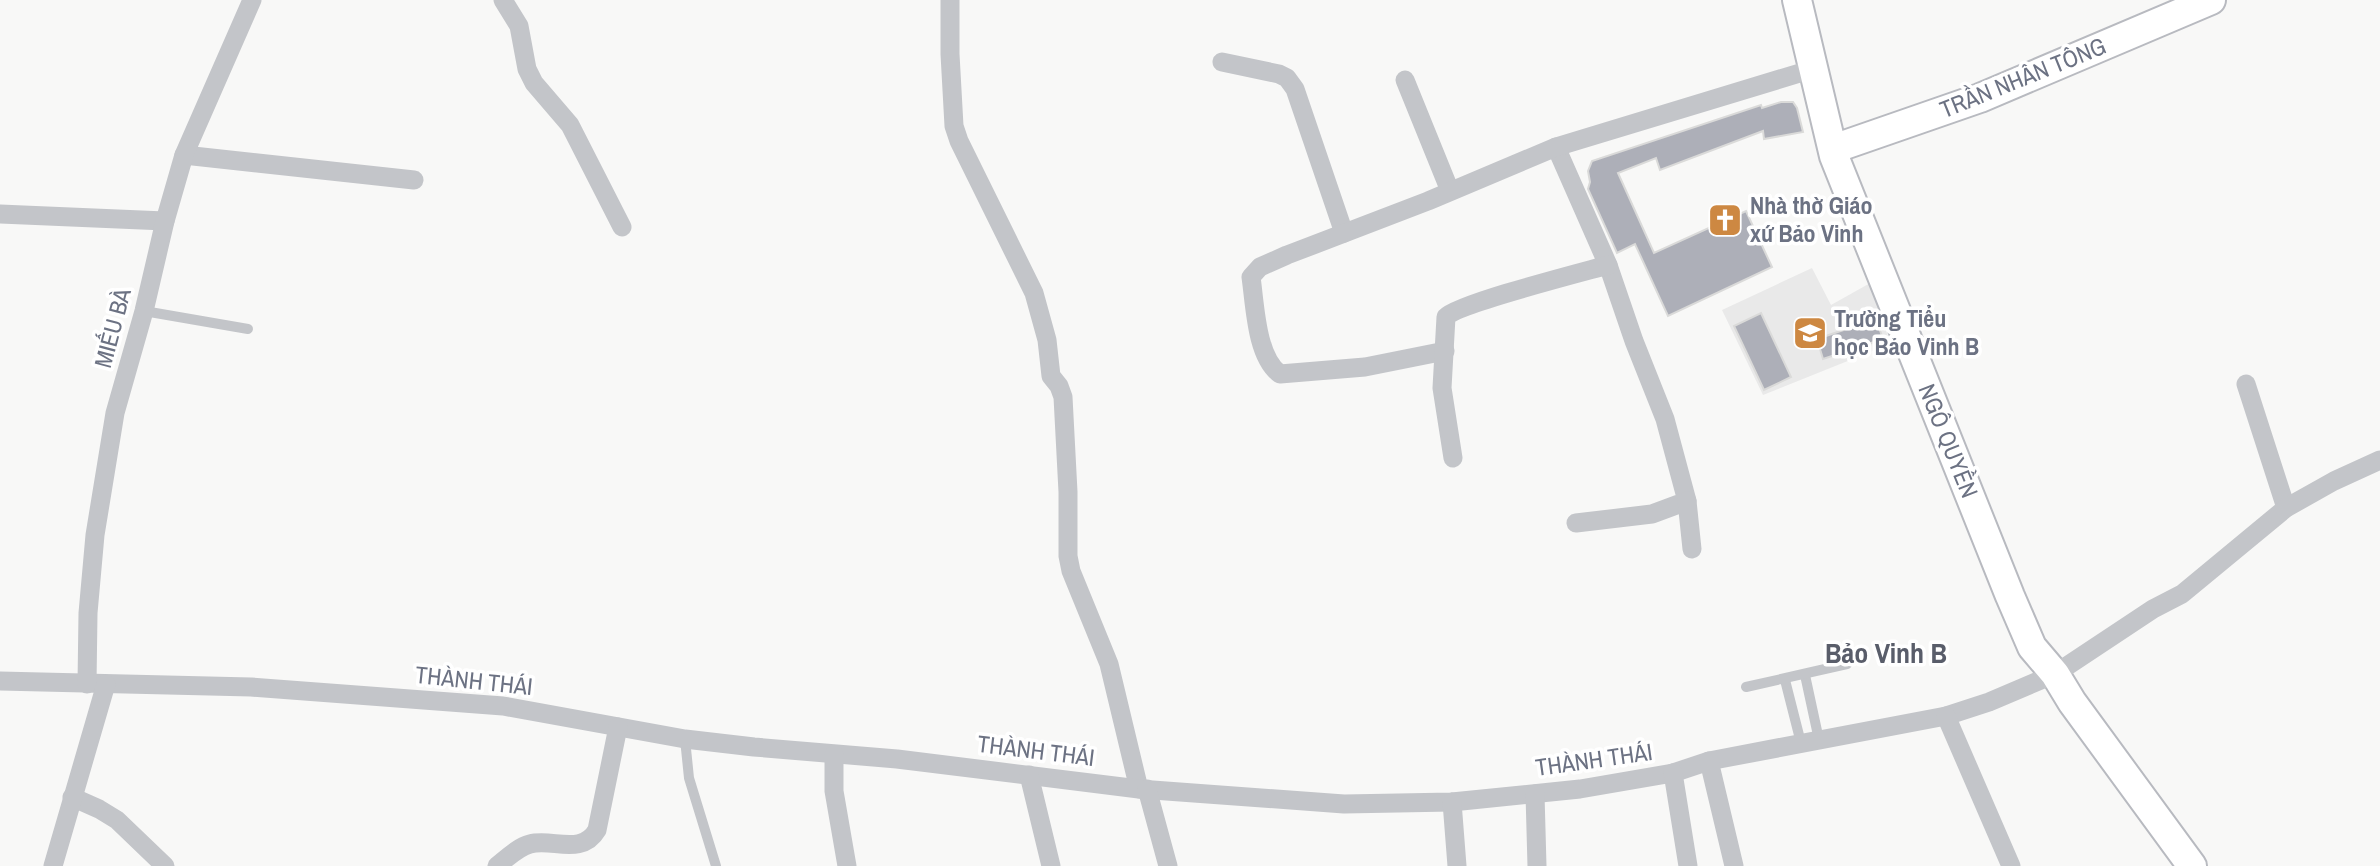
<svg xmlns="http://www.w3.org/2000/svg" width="2380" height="866" viewBox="0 0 2380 866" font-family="'Archivo Narrow',sans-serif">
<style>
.built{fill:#e9e9e9}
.building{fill:#adafb8;stroke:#dadad9;stroke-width:2}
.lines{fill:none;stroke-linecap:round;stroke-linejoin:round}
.secondary-casing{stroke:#b8bac0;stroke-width:32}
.lane{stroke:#c3c5c9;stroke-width:10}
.street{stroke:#c3c5c9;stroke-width:19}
.secondary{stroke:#fff;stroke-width:28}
.labels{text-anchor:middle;stroke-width:7;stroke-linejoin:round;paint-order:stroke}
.street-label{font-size:24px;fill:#6c7283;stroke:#fff}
.poi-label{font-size:24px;font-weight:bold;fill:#6c7283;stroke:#fff;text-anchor:start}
.quarter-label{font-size:28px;font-weight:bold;fill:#595d6a;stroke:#fff}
</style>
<rect width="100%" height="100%" fill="#f8f8f7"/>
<path class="built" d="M1812,268L1831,305L1872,282L1890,344L1763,395L1722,310Z"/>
<g class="building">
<path d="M1781,102H1793L1797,108L1803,132L1764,139L1763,131L1660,170L1656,158L1618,173L1654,253L1746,211L1772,267L1668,316L1635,244L1617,253L1588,189L1590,182L1588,171L1592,161L1761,105L1762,108Z"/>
<path d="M1761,313L1791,377L1764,390L1734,326Z"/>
<path d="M1876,319L1883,339L1823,359L1817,339Z"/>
</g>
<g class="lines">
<g class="secondary-casing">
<g id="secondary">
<path d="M1797,0L1834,156L2010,596L2032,647L2055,674L2072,702L2192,866"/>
<path d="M1833,149L1980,98L2211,0"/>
</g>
</g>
<g class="lane">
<path d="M144,311L248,329"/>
<path d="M1805,675L1819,740"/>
<path d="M1785,680L1801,743"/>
<path d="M1746,687L1847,664"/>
<path d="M685,739L689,778L716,866"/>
</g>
<g class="street">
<path d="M503,0L519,26L527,69L534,83L570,125L622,227"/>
<path d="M950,0V54L954,126L959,141L1034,293L1047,340L1051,376L1059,386L1063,397L1068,492V556L1071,571L1109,664L1139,789"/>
<path d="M1222,62L1279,74L1287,78L1295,89L1344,233"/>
<path d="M1405,80L1450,191"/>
<path d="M1556,147L1608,265L1634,341L1665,419L1687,501L1652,514L1576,523"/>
<path d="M184,155L414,180"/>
<path d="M0,214L165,221"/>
<path d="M1445,351L1365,367L1280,374C1256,357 1255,304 1251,277L1260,267L1287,255L1428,201L1556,147L1813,69"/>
<path d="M2246,384L2286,508"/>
<path d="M1453,458L1442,388L1446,317C1457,304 1583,272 1608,265"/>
<path d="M1687,501L1692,549"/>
<path d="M0,681L251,687L503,706L685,739L754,747L897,759L1139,789L1344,804L1452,802L1580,789L1673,773L1709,761L1946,716L1989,702L2055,674L2153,609L2182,594L2286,508L2334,481L2380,460"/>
<path d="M87,684L88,613L95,535L115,413L144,311L165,221L184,155L252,0"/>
<path d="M1946,716L2011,866"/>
<path d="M834,755V791L847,866"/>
<path d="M1709,761L1734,866"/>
<path d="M1673,773L1688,866"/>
<path d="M1029,775L1051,866"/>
<path d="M1147,789L1168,866"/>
<path d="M1535,794L1537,866"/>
<path d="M72,797L99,809L117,820L165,866"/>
<path d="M1452,802L1457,866"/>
<path d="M53,866L106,684"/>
<path d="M497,866C507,858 518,847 530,844C552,838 582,856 597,830L618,727"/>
</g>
<use href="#secondary" class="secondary"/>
</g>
<defs>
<g id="church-square" transform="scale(1.75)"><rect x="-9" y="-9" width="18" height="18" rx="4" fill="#cd8842" stroke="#fff"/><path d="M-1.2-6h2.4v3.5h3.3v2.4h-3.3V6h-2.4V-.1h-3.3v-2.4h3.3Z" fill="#fff"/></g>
<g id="school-square" transform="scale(1.75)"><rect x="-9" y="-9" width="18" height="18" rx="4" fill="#cd8842" stroke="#fff"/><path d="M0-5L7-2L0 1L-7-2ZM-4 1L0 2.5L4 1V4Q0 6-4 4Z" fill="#fff"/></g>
</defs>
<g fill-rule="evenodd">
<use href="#church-square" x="1725" y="220"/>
<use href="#school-square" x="1810" y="333"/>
</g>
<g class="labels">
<g class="street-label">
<text transform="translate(2023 78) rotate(-22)" y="8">TRẦN NHÂN TÔNG</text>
<text transform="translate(113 328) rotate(-75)" y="8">MIẾU BÀ</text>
<text transform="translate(1948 441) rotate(68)" y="8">NGÔ QUYỀN</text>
<text transform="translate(474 681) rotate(6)" y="8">THÀNH THÁI</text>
<text transform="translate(1036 751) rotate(7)" y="8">THÀNH THÁI</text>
<text transform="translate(1594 760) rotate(-8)" y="8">THÀNH THÁI</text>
</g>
<g class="poi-label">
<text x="1750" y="214">Nhà thờ Giáo<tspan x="1750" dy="28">xứ Bảo Vinh</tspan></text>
<text x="1834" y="327">Trường Tiểu<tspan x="1834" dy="28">học Bảo Vinh B</tspan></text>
</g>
<g class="quarter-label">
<text x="1886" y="663">Bảo Vinh B</text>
</g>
</g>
</svg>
